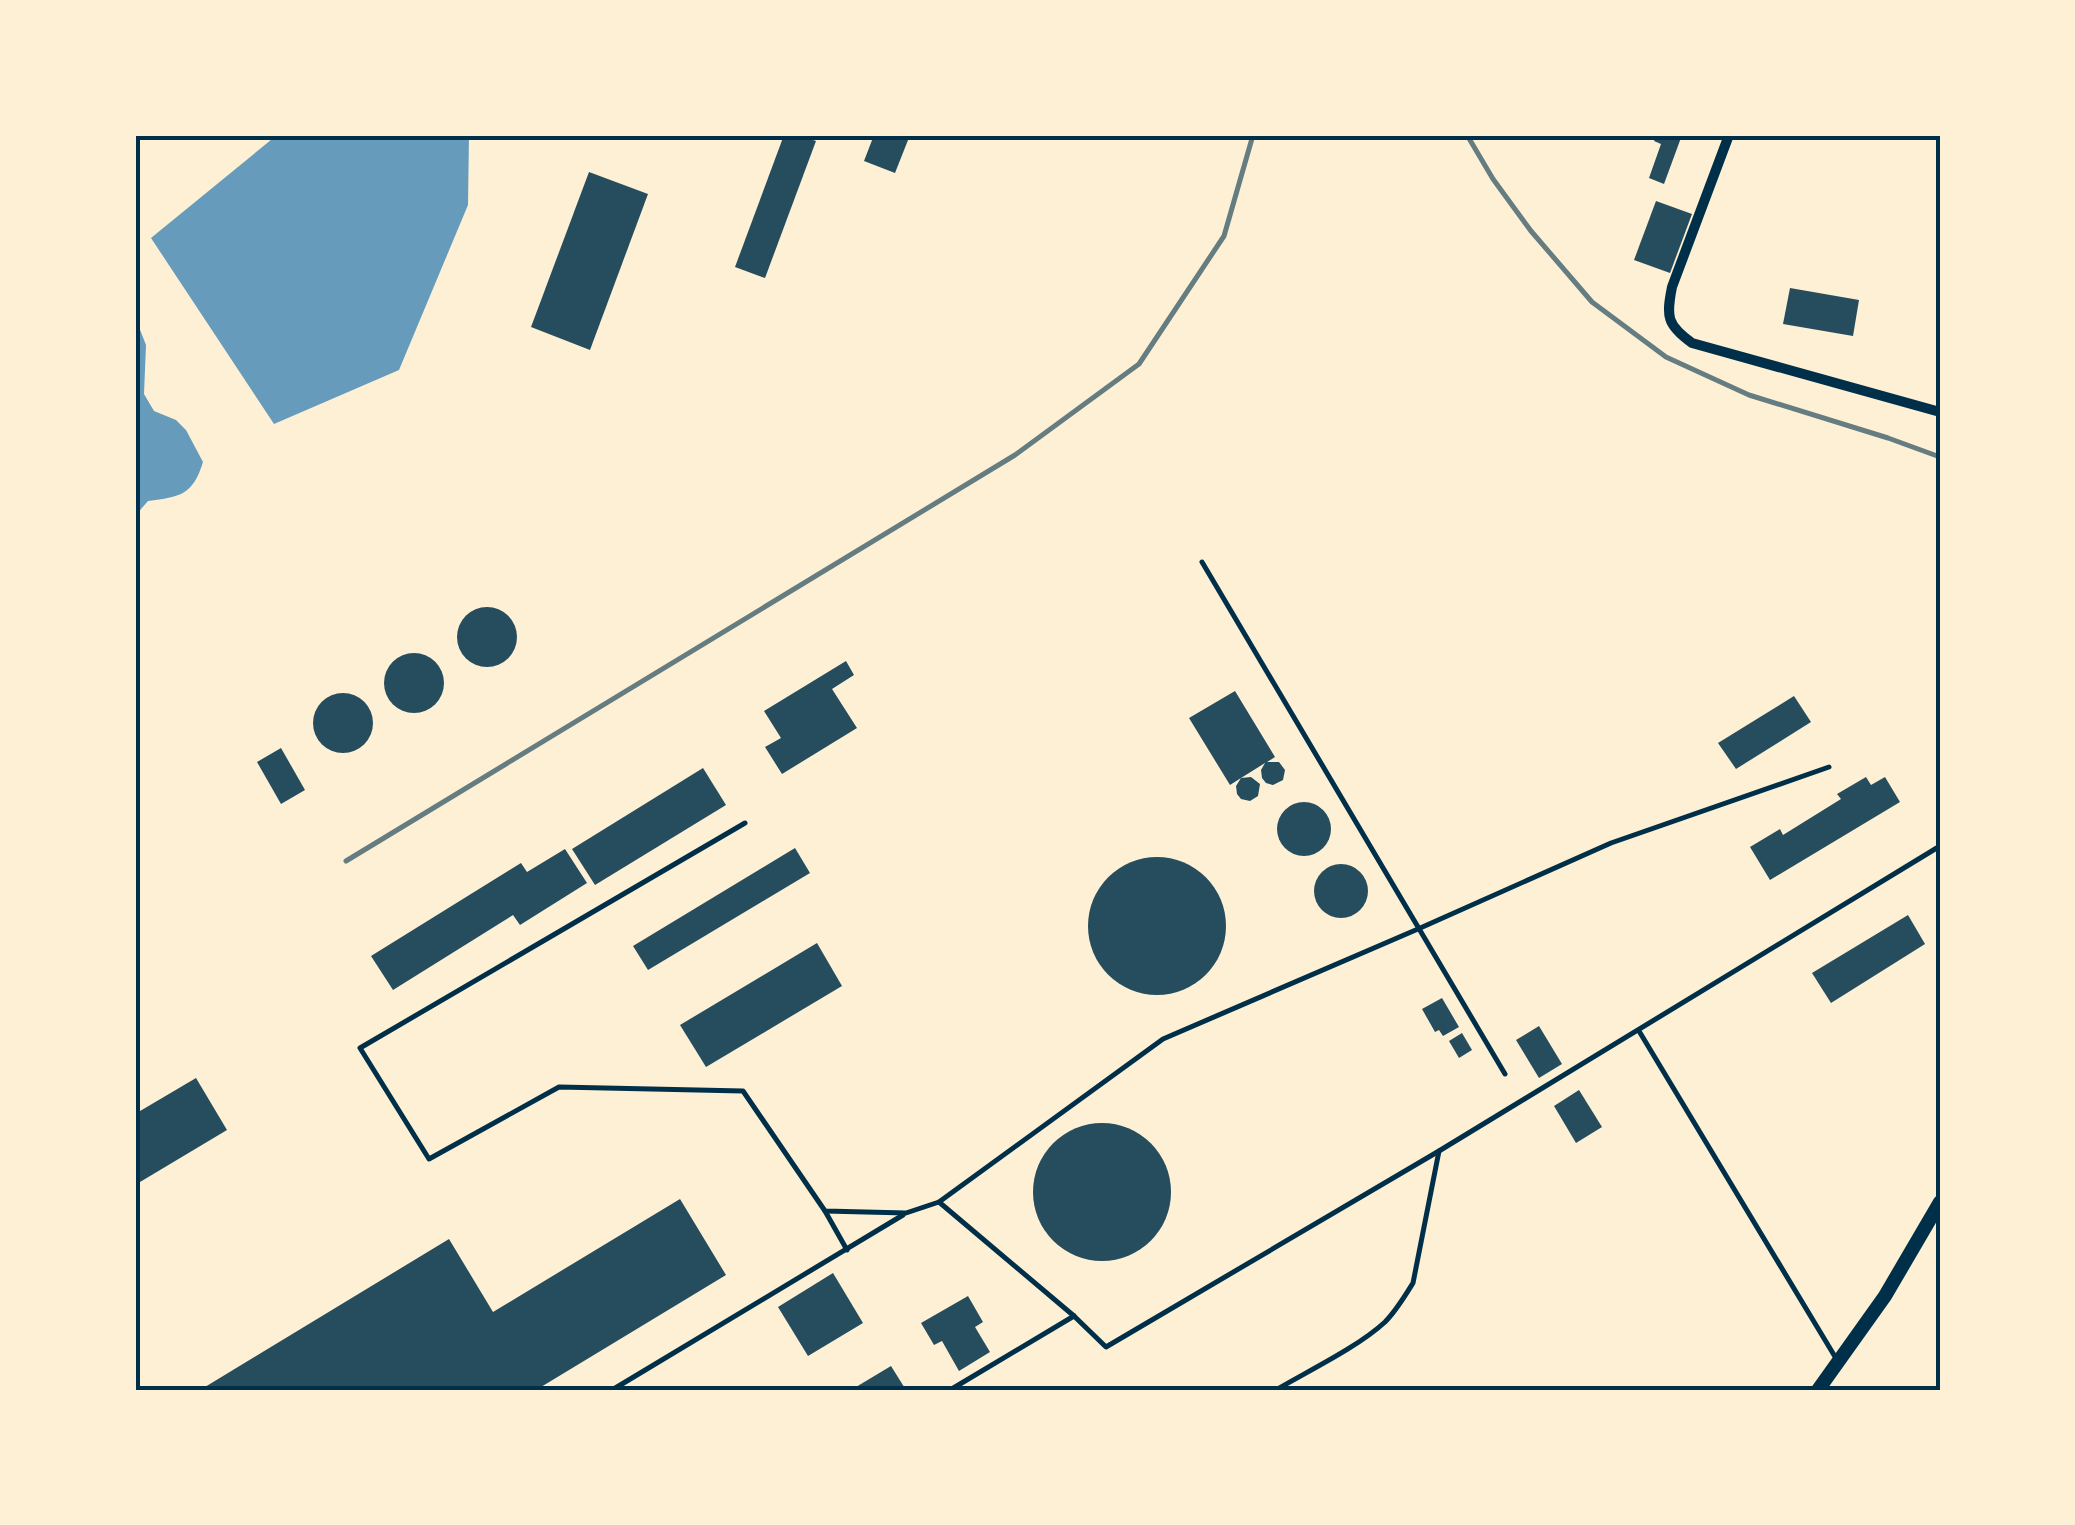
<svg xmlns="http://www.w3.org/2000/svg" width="2075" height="1525" viewBox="0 0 2075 1525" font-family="Manrope,sans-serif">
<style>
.water{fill:#669bbc}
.building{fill:#264d5e}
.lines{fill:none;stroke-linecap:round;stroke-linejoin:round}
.service{stroke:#003049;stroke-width:5}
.minor{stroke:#003049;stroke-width:10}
.secondary{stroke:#003049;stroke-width:14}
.rail{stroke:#657d81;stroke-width:5}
.neatline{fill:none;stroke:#003049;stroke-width:4}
</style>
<rect width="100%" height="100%" fill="#fdf0d5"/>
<g class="water">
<path d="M277,135H469L468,205L399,370L274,424L151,238Z"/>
<path d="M135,317L146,345L144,394L154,411L176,420L186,430L203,462C193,495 180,497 148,501L135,516Z"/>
</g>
<g class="building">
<path d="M784,135H798L816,141L765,278L735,267Z"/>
<path d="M874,135H910L895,173L864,161Z"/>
<path d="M1656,135H1682L1664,184L1649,178L1661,144L1654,141Z"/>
<path d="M589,172L648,194L590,350L531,327Z"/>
<path d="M1656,201L1692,214L1670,273L1634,260Z"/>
<path d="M1790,288L1859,300L1853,336L1783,324Z"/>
<circle cx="487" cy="637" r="30"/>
<circle cx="414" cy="683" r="30"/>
<path d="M846,661L854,675L832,689L857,728L782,774L765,747L781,738L764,711Z"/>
<path d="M1235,691L1275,757L1267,762H1279L1285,770L1283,780L1273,785L1266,783L1262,778L1261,770L1265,763L1241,778L1251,777L1260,784L1258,796L1250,801L1241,799L1237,794L1236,786L1241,778L1230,785L1189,718Z"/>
<circle cx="343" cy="723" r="30"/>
<path d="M1794,696L1811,722L1736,769L1718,743Z"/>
<path d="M281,748L305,790L281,804L257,762Z"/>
<path d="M703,768L726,805L595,885L572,849Z"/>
<path d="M1866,777L1871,785L1885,777L1900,802L1770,880L1750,847L1780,829L1783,835L1841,799L1837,794Z"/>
<circle cx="1304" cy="829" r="27"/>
<path d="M795,848L810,873L648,970L633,946Z"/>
<path d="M565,849L587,883L520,925L513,915L393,990L371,956L521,863L527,872Z"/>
<circle cx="1157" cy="926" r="69"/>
<circle cx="1341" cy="891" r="27"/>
<path d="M1908,915L1925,944L1831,1003L1812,973Z"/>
<path d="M817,943L842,986L706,1067L680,1025Z"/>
<path d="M1442,998L1459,1027L1443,1036L1439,1030L1435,1032L1422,1009Z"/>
<path d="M1539,1026L1562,1064L1539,1078L1516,1040Z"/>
<path d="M1462,1033L1472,1050L1459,1058L1449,1041Z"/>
<path d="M196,1078L227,1130L135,1185V1114Z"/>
<path d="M1579,1090L1602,1127L1576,1143L1554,1106Z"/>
<circle cx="1102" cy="1192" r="69"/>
<path d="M680,1199L726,1275L536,1390H200L449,1239L493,1312Z"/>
<path d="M833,1273L863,1323L808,1356L778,1307Z"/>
<path d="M968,1296L983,1322L975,1327L990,1352L959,1371L942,1341L934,1345L921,1323Z"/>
<path d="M891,1366L906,1390H851Z"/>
</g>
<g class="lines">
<g class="service">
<path d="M1202,562L1505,1074"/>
<path d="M745,823L360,1048L429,1159L559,1087L743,1091L825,1211L906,1213L939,1202"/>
<path d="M1639,1031L1837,1360"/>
<path d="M1439,1151L1106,1347L1074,1316L939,1202L1163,1039L1418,929L1611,843L1829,767"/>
<path d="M825,1211L847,1250"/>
<path d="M612,1390L903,1215"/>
<path d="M950,1390L1074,1316"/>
<path d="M1276,1390C1308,1371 1358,1347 1385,1322C1396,1311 1405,1296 1413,1283L1439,1151L1940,846"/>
</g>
<path class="minor" d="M1729,135L1672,287C1666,317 1667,325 1692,343L1940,412"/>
<path class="secondary" d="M1818,1390L1885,1296L1940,1202"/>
<g class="rail">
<path d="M1467,135L1493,179L1531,231L1592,302L1666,357L1749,395L1888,438L1940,457"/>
<path d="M346,861L1015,455L1139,364L1224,236L1253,135"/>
</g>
</g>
<rect width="2075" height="1525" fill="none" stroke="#fdf0d5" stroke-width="275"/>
<rect x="138" y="138" width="1800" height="1250" class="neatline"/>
</svg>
